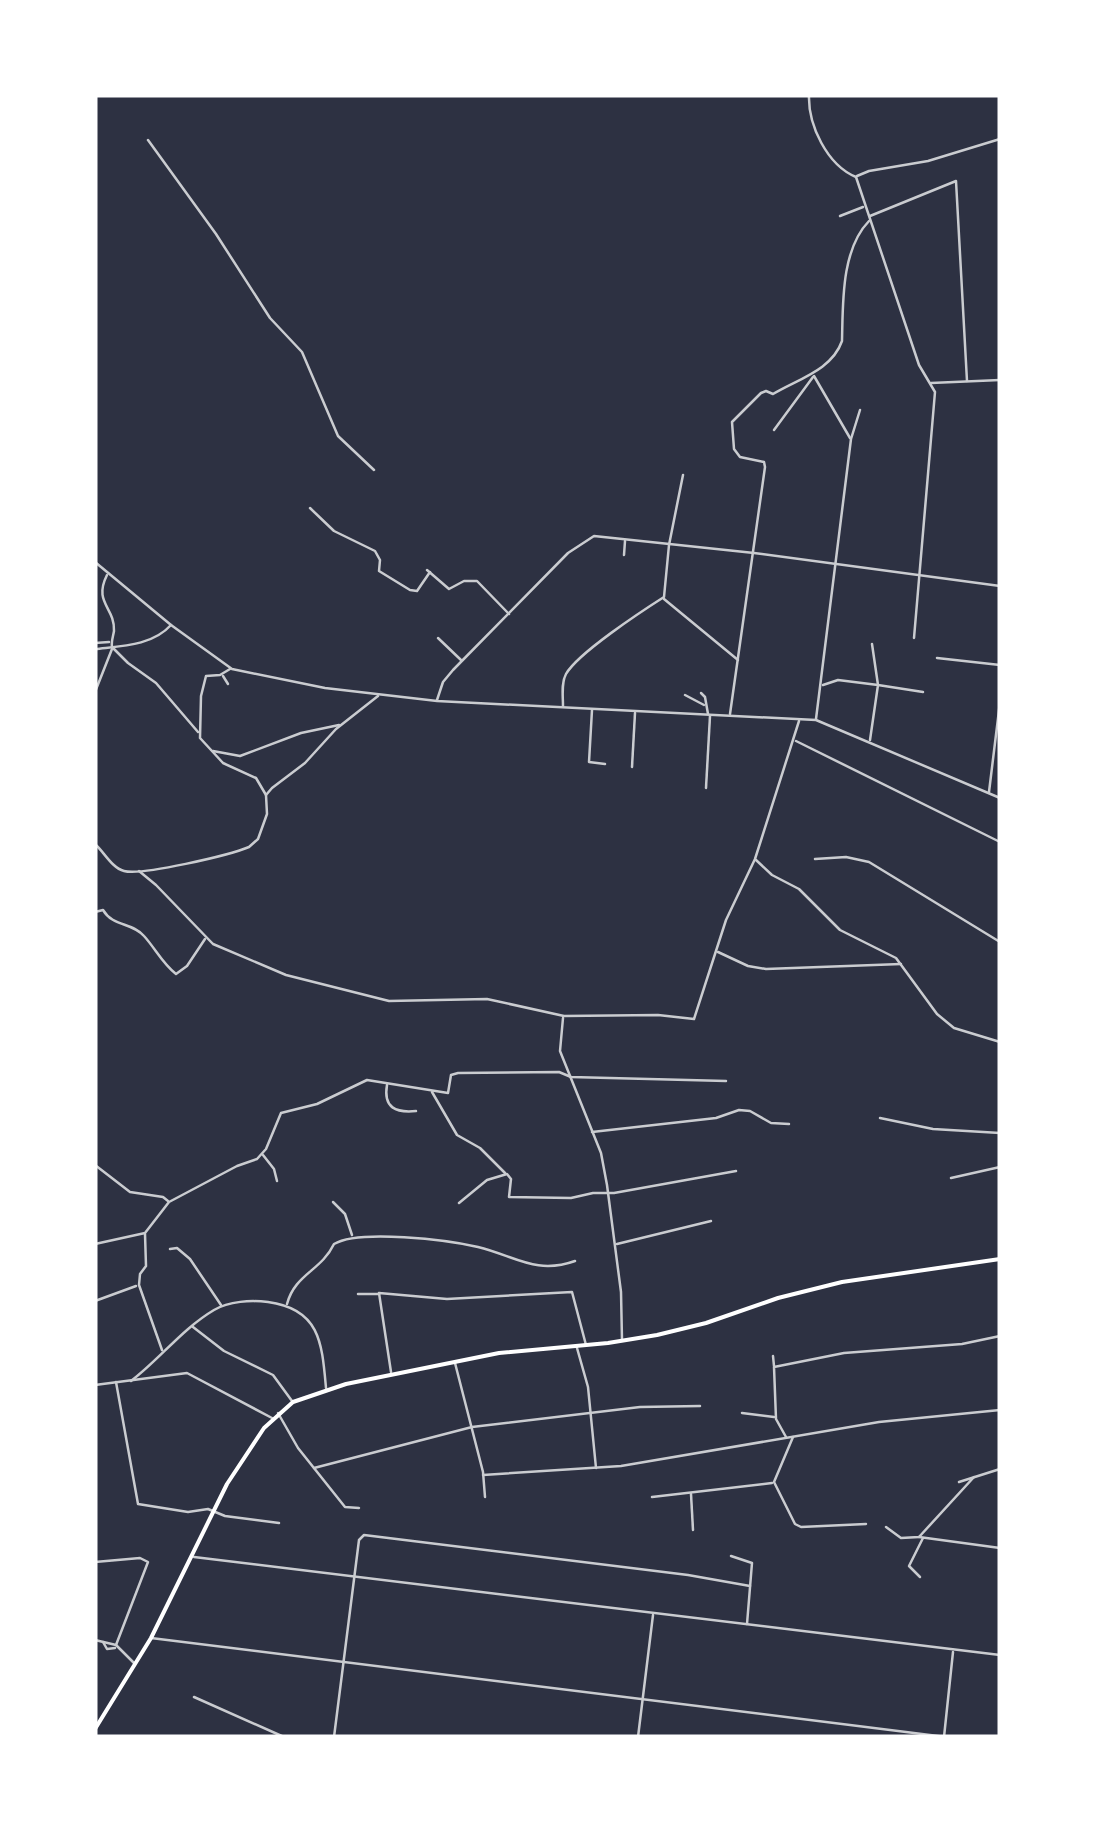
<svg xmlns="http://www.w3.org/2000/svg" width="1095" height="1832" viewBox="0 0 1095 1832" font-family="'Fira Sans Condensed',sans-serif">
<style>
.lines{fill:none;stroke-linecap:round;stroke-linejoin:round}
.minor{stroke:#caccd0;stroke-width:2.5}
.tertiary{stroke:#caccd0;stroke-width:2.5}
.primary{stroke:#fff;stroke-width:4}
</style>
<rect width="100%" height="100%" fill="#2d3142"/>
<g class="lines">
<g class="minor">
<path d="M809,95C808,125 827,165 856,177L919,365L935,392L914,638"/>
<path d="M148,140L216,234L270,318L302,352L338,436L374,470"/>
<path d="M857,176L869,171L928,161L1000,139"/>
<path d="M840,216L863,207"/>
<path d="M870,216L956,181L967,381"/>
<path d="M814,376L850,438"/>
<path d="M931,383L1000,380"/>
<path d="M774,430L813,377"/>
<path d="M310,508L334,531L375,551L380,560L379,571L410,590L417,591L430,572"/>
<path d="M624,555L625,541"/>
<path d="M427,570L449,589L464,581H477L509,614"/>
<path d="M107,575C93,603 115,607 114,631C113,637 111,642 112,647L128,663L156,683L198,732"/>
<path d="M664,599L738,660"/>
<path d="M438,638L461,660"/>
<path d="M95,643L109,642"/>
<path d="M872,644L878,685L923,692"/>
<path d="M95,649C121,646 152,646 171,625"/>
<path d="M937,658L1000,665"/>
<path d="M230,669L220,675L206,676L201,696L200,738L223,763L256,778L266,795"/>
<path d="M223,676L228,684"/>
<path d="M823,685L838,680L878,685L870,740"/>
<path d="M95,692L112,649"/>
<path d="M701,693L705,697L708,714"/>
<path d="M685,695L704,705"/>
<path d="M437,700L443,682L453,670L568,553L594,536L754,553L1000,586"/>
<path d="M563,706C563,696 561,683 566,674C578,653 642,611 664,597L669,545L683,475"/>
<path d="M592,710L589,762L605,764"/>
<path d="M730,714L765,467L764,462L740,457L734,449L732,422L761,393L766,391L773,394C798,379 832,370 842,341C843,303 841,250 869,221"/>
<path d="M816,719L851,439L860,410"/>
<path d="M796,741L1000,842"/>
<path d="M213,751L240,756L301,733L339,725"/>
<path d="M632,767L635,713"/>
<path d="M706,788L710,716"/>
<path d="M989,792L1000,702"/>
<path d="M95,844C104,852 112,868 124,871C141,876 230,855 249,847L258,839L267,814L266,795L272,788L305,763L336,729L378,696"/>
<path d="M815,859L846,857L869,862L1000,942"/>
<path d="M756,860L772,875L799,889L840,930L896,958L937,1014L954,1028L1000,1042"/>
<path d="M139,871L156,885L213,944L286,975L389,1001L487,999L564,1016L658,1015L694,1019L726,920L755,859L799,721"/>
<path d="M95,912L103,910C113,927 132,922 144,936C155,948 162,963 176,974L187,966L205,939"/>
<path d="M718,952L748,966L766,969L901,964"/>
<path d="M563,1018L560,1051L601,1153L607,1185L621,1292L622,1340"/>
<path d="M387,1085C383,1108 396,1113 416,1111"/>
<path d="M432,1092L457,1135L480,1148L505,1173"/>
<path d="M880,1118L933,1129L1000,1133"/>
<path d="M592,1132L716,1118L739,1110L750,1111L771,1123L789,1124"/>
<path d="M263,1155L274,1169L277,1181"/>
<path d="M95,1165L130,1192L163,1197L168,1201"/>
<path d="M951,1178L1000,1167"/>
<path d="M333,1202L345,1214L352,1235"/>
<path d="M459,1203L487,1180L507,1174L511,1179L509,1197L571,1198L593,1193H614L736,1171"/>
<path d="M145,1234L146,1266L140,1274L139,1285L162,1350"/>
<path d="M95,1244L145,1233L169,1202L237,1166L257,1159L266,1149L281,1113L317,1104L367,1080L448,1093L451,1075L458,1073L559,1072L571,1077L726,1081"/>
<path d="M617,1244L711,1221"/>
<path d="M170,1249L177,1248L190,1259L221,1305"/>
<path d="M358,1294H378"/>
<path d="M95,1301L136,1286"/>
<path d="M287,1304C295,1274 321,1271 334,1244C359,1229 448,1240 478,1247C515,1256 536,1275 575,1261"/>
<path d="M193,1327L224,1351L273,1375L292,1401"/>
<path d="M577,1348L588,1387L596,1468"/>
<path d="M773,1356L774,1366"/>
<path d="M455,1363L483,1472L485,1497"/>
<path d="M391,1372L379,1293L447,1299L572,1292L586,1345"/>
<path d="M131,1381C160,1359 182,1329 214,1310C229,1301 251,1300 268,1302C320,1309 322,1343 326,1388"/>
<path d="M116,1382L138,1504L188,1512L208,1509L225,1516L279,1523"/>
<path d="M95,1385L187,1373L272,1418"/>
<path d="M278,1413L298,1448L345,1507L359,1508"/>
<path d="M742,1413L774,1417"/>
<path d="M786,1437L776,1419L774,1367L844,1353L962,1344L1000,1336"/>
<path d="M793,1437L774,1482L795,1524L801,1527L866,1524"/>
<path d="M314,1468L472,1427L640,1407L700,1406"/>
<path d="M483,1475L621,1466L879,1422L1000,1410"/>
<path d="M959,1482L1000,1469"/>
<path d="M691,1494L693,1530"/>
<path d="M652,1497L772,1483"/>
<path d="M886,1527L901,1538L919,1537L974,1477"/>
<path d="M919,1537L1000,1548"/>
<path d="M731,1556L752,1563L747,1624"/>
<path d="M194,1557L1000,1655"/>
<path d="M95,1562L140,1558L148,1562L116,1645"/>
<path d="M920,1577L909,1566L923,1538"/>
<path d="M95,1640L116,1645L135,1664"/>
<path d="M103,1642L107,1649L115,1648"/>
<path d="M194,1697L284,1737"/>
<path d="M334,1737L359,1540L364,1535L688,1575L750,1586"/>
<path d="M638,1737L653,1615"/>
<path d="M944,1737L953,1652"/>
</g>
<g class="tertiary">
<path d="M95,562L171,625L232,669L325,688L437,701L816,720L1000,798"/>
<path d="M151,1638L946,1737"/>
</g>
<path class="primary" d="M95,1729L151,1638L227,1484L264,1428L293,1402L346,1384L499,1353L608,1343L657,1335L706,1323L778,1298L842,1282L1000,1259"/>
</g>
<rect width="1095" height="1832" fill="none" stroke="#ffffff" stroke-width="195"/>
</svg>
